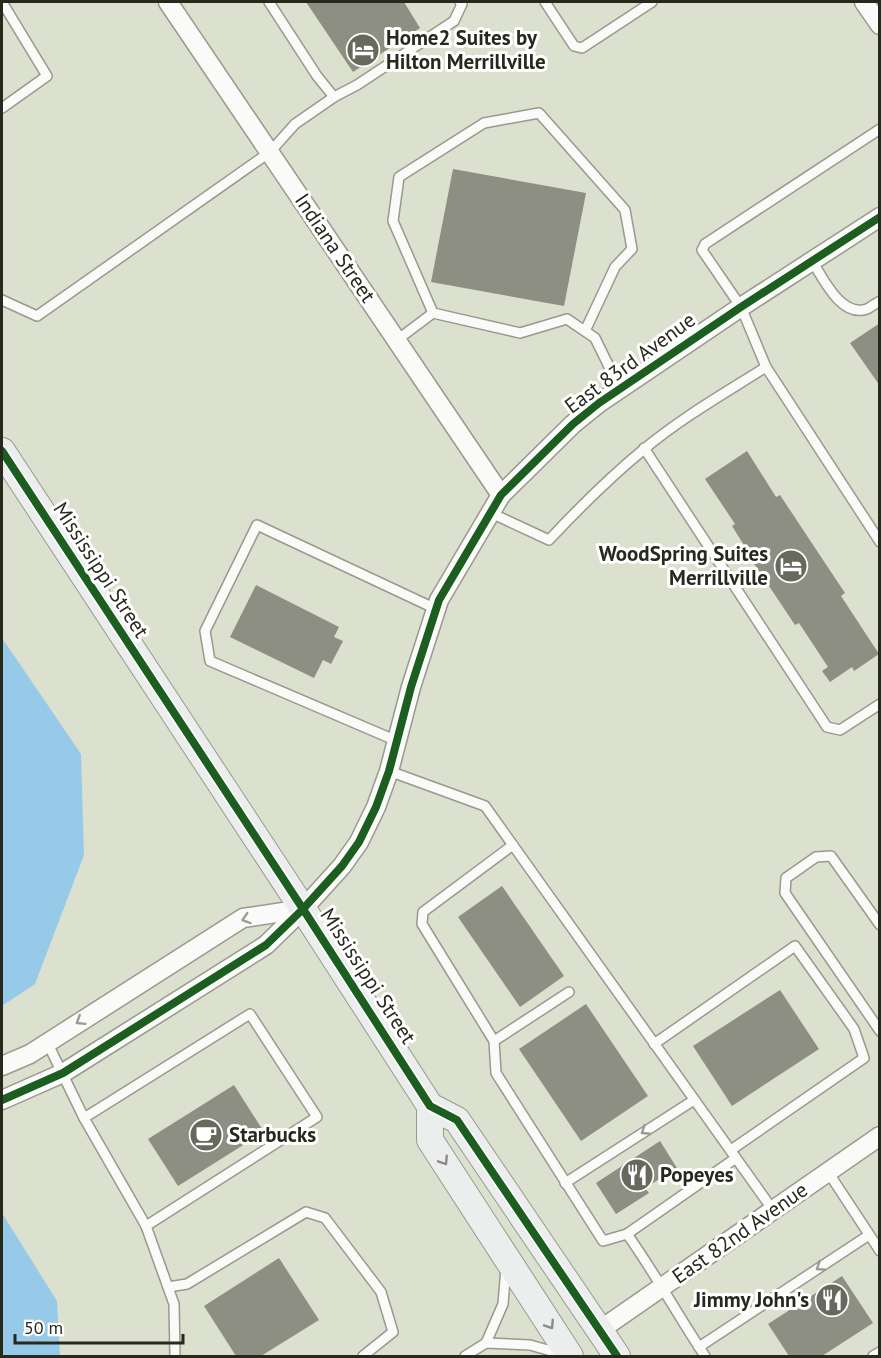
<svg xmlns="http://www.w3.org/2000/svg" width="881" height="1358" viewBox="0 0 881 1358" font-family="'PT Sans',sans-serif">
<style>
.water{fill:#97cae9}
.building{fill:#8c8f81}
.lines{fill:none;stroke-linecap:round;stroke-linejoin:round}
.lane-casing{stroke:#979a8d;stroke-width:12}
.street-casing{stroke:#979a8d;stroke-width:21}
.secondary-casing{stroke:#979a8d;stroke-width:28}
.lane{stroke:#fafaf8;stroke-width:9}
.street{stroke:#fafaf8;stroke-width:18}
.secondary{stroke:#eceeed;stroke-width:26}
.cycleway-casing{stroke:#fff;stroke-width:11}
.cycleway{stroke:#1b5e20;stroke-width:8}
.oneway{stroke:#9b9c95}
.oneway2{stroke:#8a8c85}
.labels{text-anchor:middle;stroke-width:6;stroke-linejoin:round;paint-order:stroke}
.poi-label{font-size:21px;font-weight:bold;fill:#27291d;stroke:#fff;text-anchor:start}
.street-label{font-size:21px;fill:#27291d;stroke:#fff}
</style>
<rect width="100%" height="100%" fill="#dce0ce"/>
<g class="water">
<path d="M2,638L81,754L84,855L35,984L2,1006Z"/>
<path d="M2,1213L57,1301L60,1356H2Z"/>
</g>
<g class="building">
<path d="M306,2H404L420,28L353,72Z"/>
<path d="M453,169L586,193L564,306L431,282Z"/>
<path d="M880,323V386L850,343Z"/>
<path d="M747,451L776,497L780,495L829,569L845,593L841,596L879,654L854,671L852,667L830,682L822,671L828,667L799,623L795,625L753,562L754,561L732,526L735,524L705,479Z"/>
<path d="M256,585L339,627L334,637L343,641L331,664L323,660L314,678L230,637Z"/>
<path d="M502,886L564,976L520,1007L458,917Z"/>
<path d="M780,990L819,1049L732,1106L693,1046Z"/>
<path d="M586,1004L648,1096L581,1141L519,1049Z"/>
<path d="M234,1085L264,1132L178,1186L148,1139Z"/>
<path d="M660,1141L677,1168L645,1188L649,1193L616,1214L596,1183Z"/>
<path d="M279,1258L319,1320L261,1356H236L204,1306Z"/>
<path d="M842,1276L873,1323L822,1356H789L768,1324Z"/>
</g>
<g class="lines">
<g class="lane-casing">
<g id="lane">
<path d="M269,2L317,76L334,97L357,85L454,21L462,4L460,2"/>
<path d="M545,2L574,46L582,48L652,2"/>
<path d="M2,108L47,76L2,2"/>
<path d="M880,129L705,244L702,250L741,307L766,367L880,542"/>
<path d="M812,261C823,278 841,318 867,309C871,307 876,303 880,301"/>
<path d="M2,300L37,316L270,152L295,124L334,97"/>
<path d="M433,313L393,221L399,177L484,123L539,113L625,210L632,249L615,267L585,331"/>
<path d="M397,340L433,313L520,333L567,319L595,338L620,389"/>
<path d="M644,448L827,727L840,730L880,704"/>
<path d="M491,513L549,540C579,508 609,478 643,450C681,418 725,393 766,367"/>
<path d="M397,741L210,661L205,631L257,525L436,609"/>
<path d="M389,771L485,806L773,1210"/>
<path d="M513,845L423,912L422,924L494,1041L496,1073L603,1241L627,1234C655,1273 678,1316 705,1356"/>
<path d="M880,925L831,856L816,857L786,878L785,893L880,1031"/>
<path d="M494,1041L569,992"/>
<path d="M47,1042L84,1118L146,1226L174,1304L175,1356"/>
<path d="M654,1044L795,946L854,1029L864,1058L731,1150"/>
<path d="M84,1118L250,1014L317,1117L146,1226"/>
<path d="M828,1172L880,1251"/>
<path d="M565,1183L694,1100"/>
<path d="M627,1234L736,1158"/>
<path d="M168,1287L187,1284L306,1212L325,1218L381,1292L393,1332L363,1356"/>
<path d="M486,1343L503,1304L506,1268"/>
<path d="M699,1347L869,1235"/>
<path d="M465,1356L486,1343L530,1345L562,1354"/>
<path d="M873,1356L880,1352"/>
</g>
</g>
<g class="street-casing">
<g id="street">
<path d="M168,2L501,495"/>
<path d="M864,2L880,25"/>
<path d="M2,1066L30,1054L243,918L303,909"/>
<path d="M2,1100L63,1073L266,945L303,909L342,866L359,842L376,807L389,771L411,687L439,600L501,495L573,424L599,403L741,307L880,217"/>
<path d="M600,1330L880,1136"/>
</g>
</g>
<g class="secondary-casing">
<g id="secondary">
<path d="M2,451L303,909L430,1106L457,1120L617,1356"/>
<path d="M430,1106V1140L570,1356"/>
</g>
</g>
<use href="#lane" class="lane"/>
<use href="#street" class="street"/>
<use href="#secondary" class="secondary"/>
<g class="cycleway-casing">
<g id="cycleway">
<path d="M2,451L303,909L430,1106L457,1120L617,1356"/>
<path d="M2,1100L63,1073L266,945L303,909L342,866L359,842L376,807L389,771L411,687L439,600L501,495L573,424L599,403L741,307L880,217"/>
</g>
</g>
<use href="#cycleway" class="cycleway"/>
</g>
<defs><path id="oneway-chevron" d="M-2-3.5L2.5 0L-2 3.5" fill="none" stroke-width="1.6" stroke-linecap="round" stroke-linejoin="round" transform="scale(1.5)"/></defs>
<g class="oneway">
<use href="#oneway-chevron" transform="translate(246 919) rotate(162)"/>
<use href="#oneway-chevron" transform="translate(80 1021) rotate(148)"/>
<use href="#oneway-chevron" transform="translate(645 1131) rotate(147)"/>
<use href="#oneway-chevron" transform="translate(820 1267) rotate(147)"/>
</g>
<g class="oneway2">
<use href="#oneway-chevron" transform="translate(444 1161) rotate(57)"/>
<use href="#oneway-chevron" transform="translate(550 1325) rotate(57)"/>
</g>
<defs>
<g id="hotel-disc" transform="scale(1.725)"><circle r="9.5" fill="#66695b" stroke="#fff"/><path d="M-6-4.5h1.5V1H6V5H4.5V3h-9V5H-6ZM-4 0a1.8 1.8 0 1 1 3.6 0ZM.5 0V-2.5h3Q6-2.5 6 0Z" fill="#fff"/></g>
<g id="cafe-disc" transform="scale(1.725)"><circle r="9.5" fill="#66695b" stroke="#fff"/><path d="M-5.5-4.5H6V0H3Q3 3.5 0 3.5H-2.5Q-5.5 3.5-5.5 0ZM3-3.2v2h1.7v-2ZM-6 4.5H4V6H-6Z" fill="#fff"/></g>
<g id="restaurant-disc" transform="scale(1.725)"><circle r="9.5" fill="#66695b" stroke="#fff"/><path d="M-5-6h1v4h1v-4h1v4h1v-4h1v5L-1.5 .5V6h-2V.5L-5-1ZM5-6V6H3V1.5H1.5Q1.5-4 5-6Z" fill="#fff"/></g>
</defs>
<g fill-rule="evenodd">
<use href="#hotel-disc" x="363" y="50"/>
<use href="#hotel-disc" x="791" y="566"/>
<use href="#cafe-disc" x="206" y="1135"/>
<use href="#restaurant-disc" x="637" y="1175"/>
<use href="#restaurant-disc" x="832" y="1300"/>
</g>
<g class="labels">
<g class="poi-label">
<text x="386" y="45">Home2 Suites by<tspan x="386" dy="24">Hilton Merrillville</tspan></text>
<text x="768" y="561" text-anchor="end">WoodSpring Suites<tspan x="768" dy="24">Merrillville</tspan></text>
<text x="229" y="1142">Starbucks</text>
<text x="660" y="1182">Popeyes</text>
<text x="809" y="1307" text-anchor="end">Jimmy John's</text>
</g>
<g class="street-label">
<text transform="translate(335 248) rotate(56)" y="7">Indiana Street</text>
<text transform="translate(630 363) rotate(-36)" y="7">East 83rd Avenue</text>
<text transform="translate(101 570) rotate(57)" y="7">Mississippi Street</text>
<text transform="translate(368 976) rotate(57)" y="7">Mississippi Street</text>
<text transform="translate(740 1233) rotate(-35)" y="7">East 82nd Avenue</text>
</g>
</g>
<rect width="881" height="1358" fill="none" stroke="#27291d" stroke-width="6"/>
<path d="M15 1334v9h168v-9" fill="none" stroke="#27291d" stroke-width="3"/>
<text x="24" y="1334" font-size="18" fill="#27291d" stroke="#ffffff" stroke-width="4.5" paint-order="stroke">50 m</text>
</svg>
